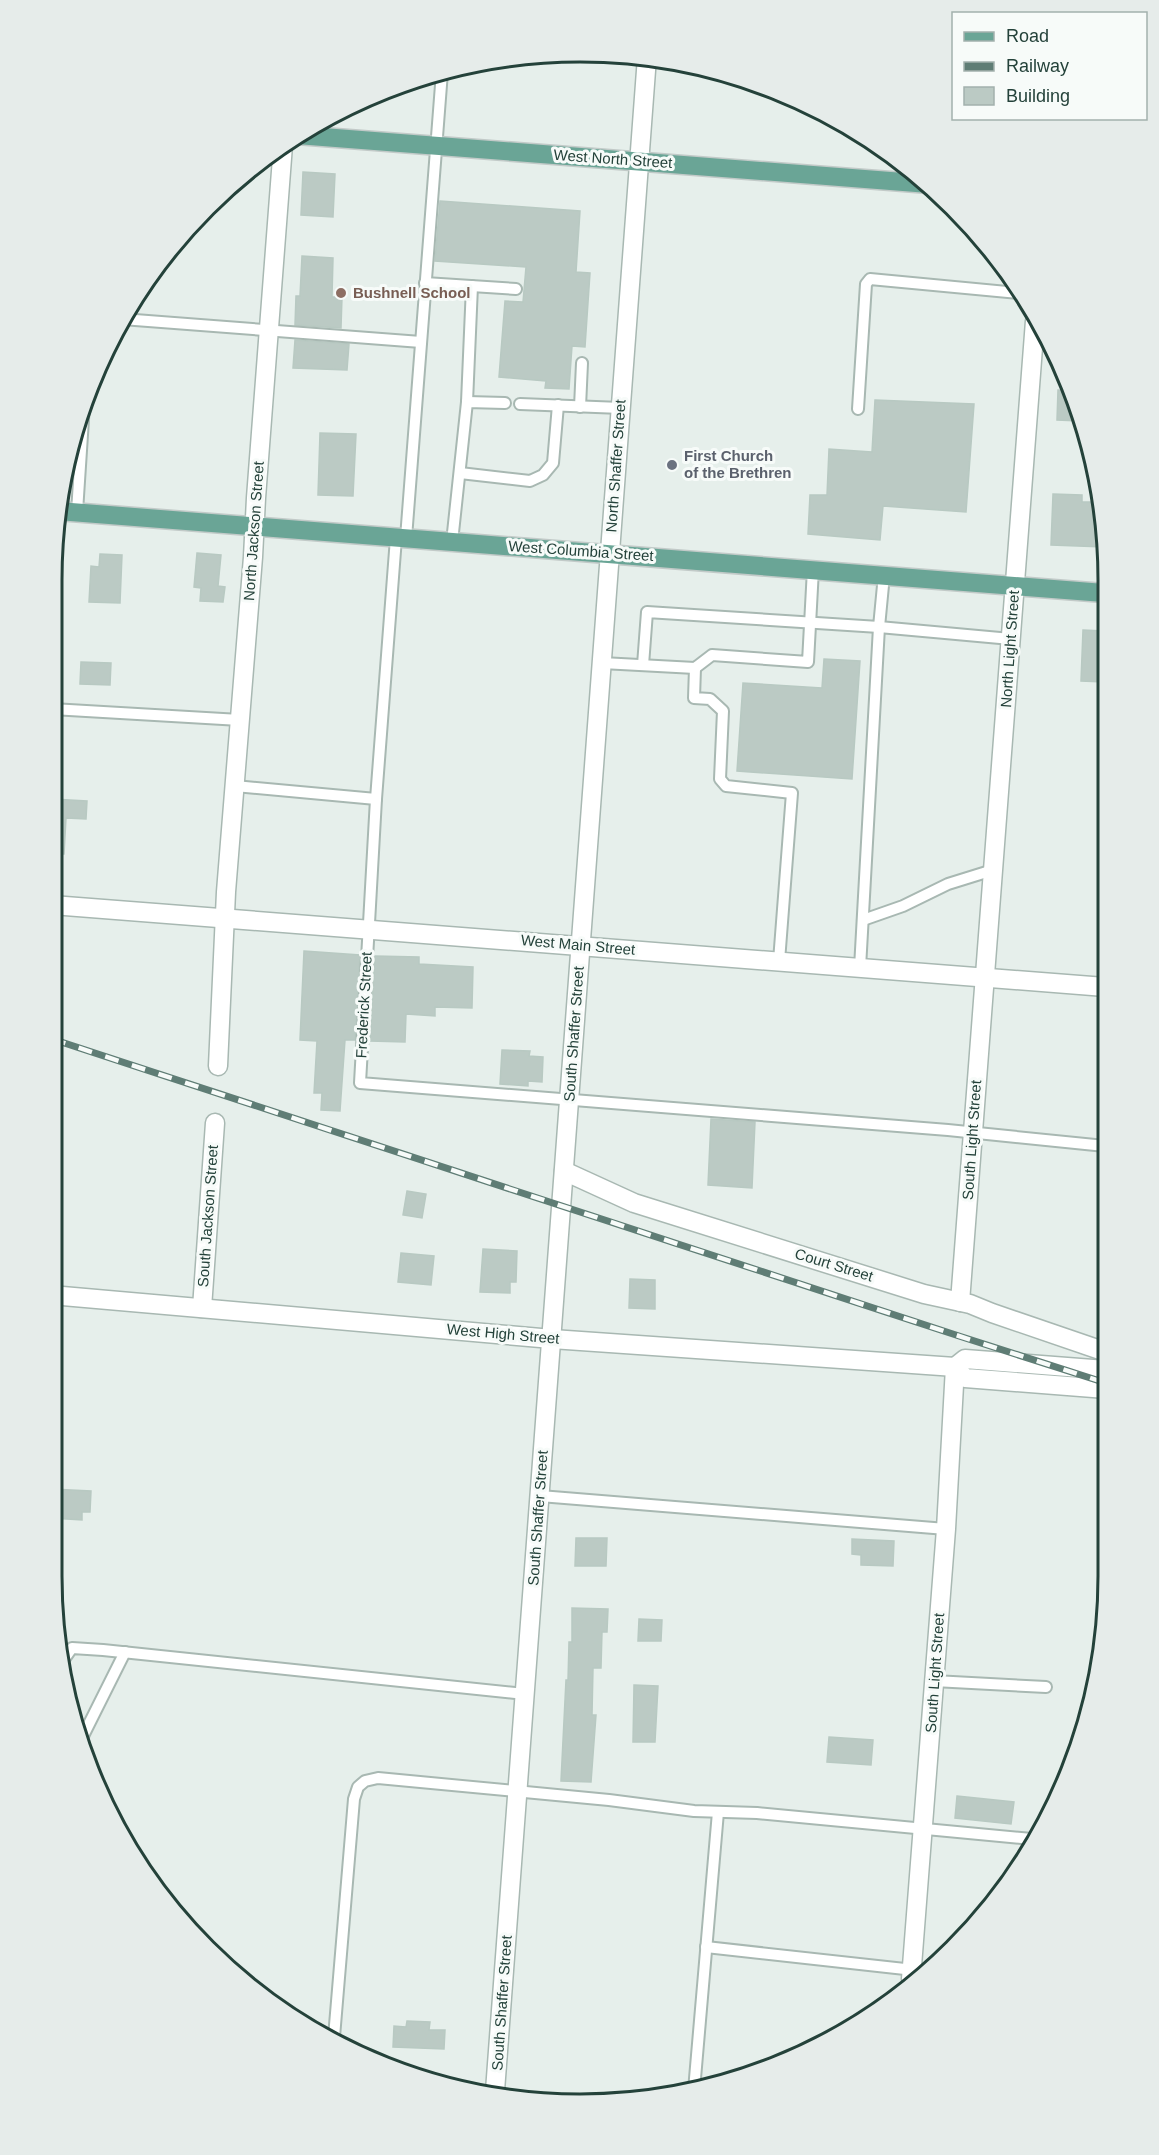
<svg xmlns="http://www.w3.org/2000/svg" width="1159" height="2155" viewBox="0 0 1159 2155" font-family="Arial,sans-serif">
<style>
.building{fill:#bbcac4;stroke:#b8c9c2;stroke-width:1.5}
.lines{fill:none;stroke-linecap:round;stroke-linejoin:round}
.service-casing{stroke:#a8b8b2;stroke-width:14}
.minor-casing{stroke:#a8b8b2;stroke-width:21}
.tertiary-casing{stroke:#a8b8b2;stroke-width:21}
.primary-casing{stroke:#c2cac8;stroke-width:21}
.service{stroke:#fff;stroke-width:10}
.minor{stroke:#fff;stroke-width:18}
.tertiary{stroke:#fff;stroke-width:18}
.primary{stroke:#6aa596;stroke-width:18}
.rail-casing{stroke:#5f7d75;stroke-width:7}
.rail{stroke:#f7fbf9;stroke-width:4.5;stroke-dasharray:14;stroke-linecap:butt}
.education-dot{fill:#8d6e63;stroke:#f7fbf9;stroke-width:2}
.worship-dot{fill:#6b7280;stroke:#f7fbf9;stroke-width:2}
.labels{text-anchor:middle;stroke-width:6;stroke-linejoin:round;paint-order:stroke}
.street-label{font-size:15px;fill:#24423a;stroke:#f7fbf9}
.education-label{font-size:15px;font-weight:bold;fill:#785e54;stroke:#f7fbf9;text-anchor:start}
.worship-label{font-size:15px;font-weight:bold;fill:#5b616d;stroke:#f7fbf9;text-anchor:start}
.rim{fill:none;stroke:#24423a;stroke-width:3}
</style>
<rect width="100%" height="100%" fill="#e6efeb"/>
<g class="building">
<path d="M303,172L335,174L333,217L301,215Z"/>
<path d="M440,201L580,211L576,272L590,273L585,347L572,346L569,389L545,388L546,381L499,377L505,301L523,302L526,267L435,261Z"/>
<path d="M302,256L333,258L332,297H342L341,328L295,325L296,296H300Z"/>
<path d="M295,340L349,344L347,370L293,368Z"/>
<path d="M1058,390H1071L1079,421L1057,420Z"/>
<path d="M875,400L974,404L966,512L883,506L880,540L808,534L810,495H827L829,449L872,452Z"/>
<path d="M320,433L356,434L353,496L318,495Z"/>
<path d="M1053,494L1082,495V502H1101L1103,510L1104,547L1051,545Z"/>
<path d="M197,553L221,555L218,586L225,587L223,602L200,601L201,588L194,587Z"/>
<path d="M100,554L122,555L120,603L89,602L91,566L99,567Z"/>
<path d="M1083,630L1103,631L1102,657H1104V682L1081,681Z"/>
<path d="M824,659L860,661L852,779L737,771L743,683L822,688Z"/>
<path d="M81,662L111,663L110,685L80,684Z"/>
<path d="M52,799L87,801L86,819L66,818L64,854H52Z"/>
<path d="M304,951L360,955L355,1040H345L340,1111L321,1110L322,1093H314L317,1041L300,1040Z"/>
<path d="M375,956L419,957V964L473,967L472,1008L435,1007V1016L406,1014L405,1042L370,1041Z"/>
<path d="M502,1050L530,1051L529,1056L543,1057L542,1082L528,1081V1086L500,1084Z"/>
<path d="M711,1119L755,1122L752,1188L708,1185Z"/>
<path d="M407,1191L426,1194L422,1218L403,1215Z"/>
<path d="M483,1249L517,1251L516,1282H510V1293L480,1292Z"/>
<path d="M401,1253L434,1256L431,1285L398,1282Z"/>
<path d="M630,1279L655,1280V1309L629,1308Z"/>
<path d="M51,1489L91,1491L90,1512H82V1520L51,1518Z"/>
<path d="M576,1538H607L606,1566H575Z"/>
<path d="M852,1539L894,1541L893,1566L861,1565V1555L852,1554Z"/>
<path d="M572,1608L608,1609L607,1632H602L601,1668H593L592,1715H596L591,1782L561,1781L566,1680H568L569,1642H572Z"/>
<path d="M639,1619L662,1620L661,1641H638Z"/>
<path d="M634,1685L658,1686L655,1742H633Z"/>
<path d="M829,1737L873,1740L871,1765L827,1762Z"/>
<path d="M957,1796L1014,1802L1011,1824L955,1818Z"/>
<path d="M407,2021L430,2022L429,2030H445L444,2049L393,2047L394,2026L406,2027Z"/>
</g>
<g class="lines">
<g class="service-casing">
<g id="service">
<path d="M425,283L516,289"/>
<path d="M122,319L421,342"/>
<path d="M467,402L472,286"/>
<path d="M520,404L621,408"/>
<path d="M580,407L582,363"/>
<path d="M858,409L866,284L870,279L1019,293"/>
<path d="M460,473L530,481L543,475L553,463L558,405"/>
<path d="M77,512L84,404"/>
<path d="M396,538L376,799L360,1083L948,1130L1105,1146"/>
<path d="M406,538L442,72"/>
<path d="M452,542L467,402L505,403"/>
<path d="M602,663L695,668L712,655L808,662L813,569"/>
<path d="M643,665L647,612L879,627L884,575"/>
<path d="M695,668L694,698L710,699L723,711L720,779L726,786L792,793L779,961"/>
<path d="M52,709L240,720"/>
<path d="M235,786L376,799"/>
<path d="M863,920L903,906L948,884L993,870"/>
<path d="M860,968L879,627L1011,639"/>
<path d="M540,1496L946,1529"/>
<path d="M65,1658L72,1648L103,1650L525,1694"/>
<path d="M934,1681L1046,1687"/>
<path d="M79,1744L125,1652"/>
<path d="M706,1947L923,1971"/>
<path d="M334,2037L354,1799L358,1787L365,1781L378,1778L609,1800L694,1811L757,1813L1032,1839"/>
<path d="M694,2090L718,1812"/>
</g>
</g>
<g class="minor-casing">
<g id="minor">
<path d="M218,1066L226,892L253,557L256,498L283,145"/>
<path d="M564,1171L634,1203L924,1294L970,1304L992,1313L1106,1352"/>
<path d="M51,1295L552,1339L955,1367L965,1378L1106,1389"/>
<path d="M960,1302L1035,321"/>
<path d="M202,1308L215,1123"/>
<path d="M955,1367L965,1359L1106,1370"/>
<path d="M911,1979L946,1529L955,1367"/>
<path d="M495,2091L647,57"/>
</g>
</g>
<g class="tertiary-casing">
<path id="tertiary" d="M52,905L1105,987"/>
</g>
<g class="primary-casing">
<g id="primary">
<path d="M297,135L929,184"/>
<path d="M58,511L1104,593"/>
</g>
</g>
<use href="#service" class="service"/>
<use href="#minor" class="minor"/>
<use href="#tertiary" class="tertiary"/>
<use href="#primary" class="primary"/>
<g class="rail-casing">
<path id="rail" d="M52,1039L959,1336L1106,1383"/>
</g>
<use href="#rail" class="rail"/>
</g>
<circle class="education-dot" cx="341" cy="293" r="6"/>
<circle class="worship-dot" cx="672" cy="465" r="6"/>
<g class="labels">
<g class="street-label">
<text transform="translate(613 159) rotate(4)" y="5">West North Street</text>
<text transform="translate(616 466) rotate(-86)" y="5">North Shaffer Street</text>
<text transform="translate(254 531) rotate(-86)" y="5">North Jackson Street</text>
<text transform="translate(581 551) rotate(4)" y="5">West Columbia Street</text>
<text transform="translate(1010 649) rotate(-86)" y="5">North Light Street</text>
<text transform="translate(578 945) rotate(5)" y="5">West Main Street</text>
<text transform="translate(364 1005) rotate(-87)" y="5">Frederick Street</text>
<text transform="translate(574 1034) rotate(-86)" y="5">South Shaffer Street</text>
<text transform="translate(972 1140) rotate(-86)" y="5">South Light Street</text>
<text transform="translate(208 1216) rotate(-86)" y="5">South Jackson Street</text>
<text transform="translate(834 1265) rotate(17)" y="5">Court Street</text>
<text transform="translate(503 1334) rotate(5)" y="5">West High Street</text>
<text transform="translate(538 1518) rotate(-86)" y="5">South Shaffer Street</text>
<text transform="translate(935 1673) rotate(-86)" y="5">South Light Street</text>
<text transform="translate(502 2003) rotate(-86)" y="5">South Shaffer Street</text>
</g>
<g class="education-label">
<text x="353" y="298">Bushnell School</text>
</g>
<g class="worship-label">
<text x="684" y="461">First Church<tspan x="684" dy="17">of the Brethren</tspan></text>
</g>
</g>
<path d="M0 0H1159V2155H0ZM580 62H580A518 518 0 0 1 1098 580V1576A518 518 0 0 1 580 2094H580A518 518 0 0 1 62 1576V580A518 518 0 0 1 580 62Z" fill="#e6ecea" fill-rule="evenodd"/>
<path class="rim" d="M580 62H580A518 518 0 0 1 1098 580V1576A518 518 0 0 1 580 2094H580A518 518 0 0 1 62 1576V580A518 518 0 0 1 580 62Z"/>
<rect x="952" y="12" width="195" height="108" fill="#f7fbf9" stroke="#a3b1ad" stroke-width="1.5"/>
<rect x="964" y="32" width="30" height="9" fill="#6aa596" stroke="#a3b1ad" stroke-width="1.5"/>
<text x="1006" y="42" font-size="18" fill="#24423a">Road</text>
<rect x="964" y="62" width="30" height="9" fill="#5f7d75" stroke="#a3b1ad" stroke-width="1.5"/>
<text x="1006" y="72" font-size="18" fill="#24423a">Railway</text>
<rect x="964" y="87" width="30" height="18" fill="#bbcac4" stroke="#a3b1ad" stroke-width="1.5"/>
<text x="1006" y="102" font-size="18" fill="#24423a">Building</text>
</svg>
